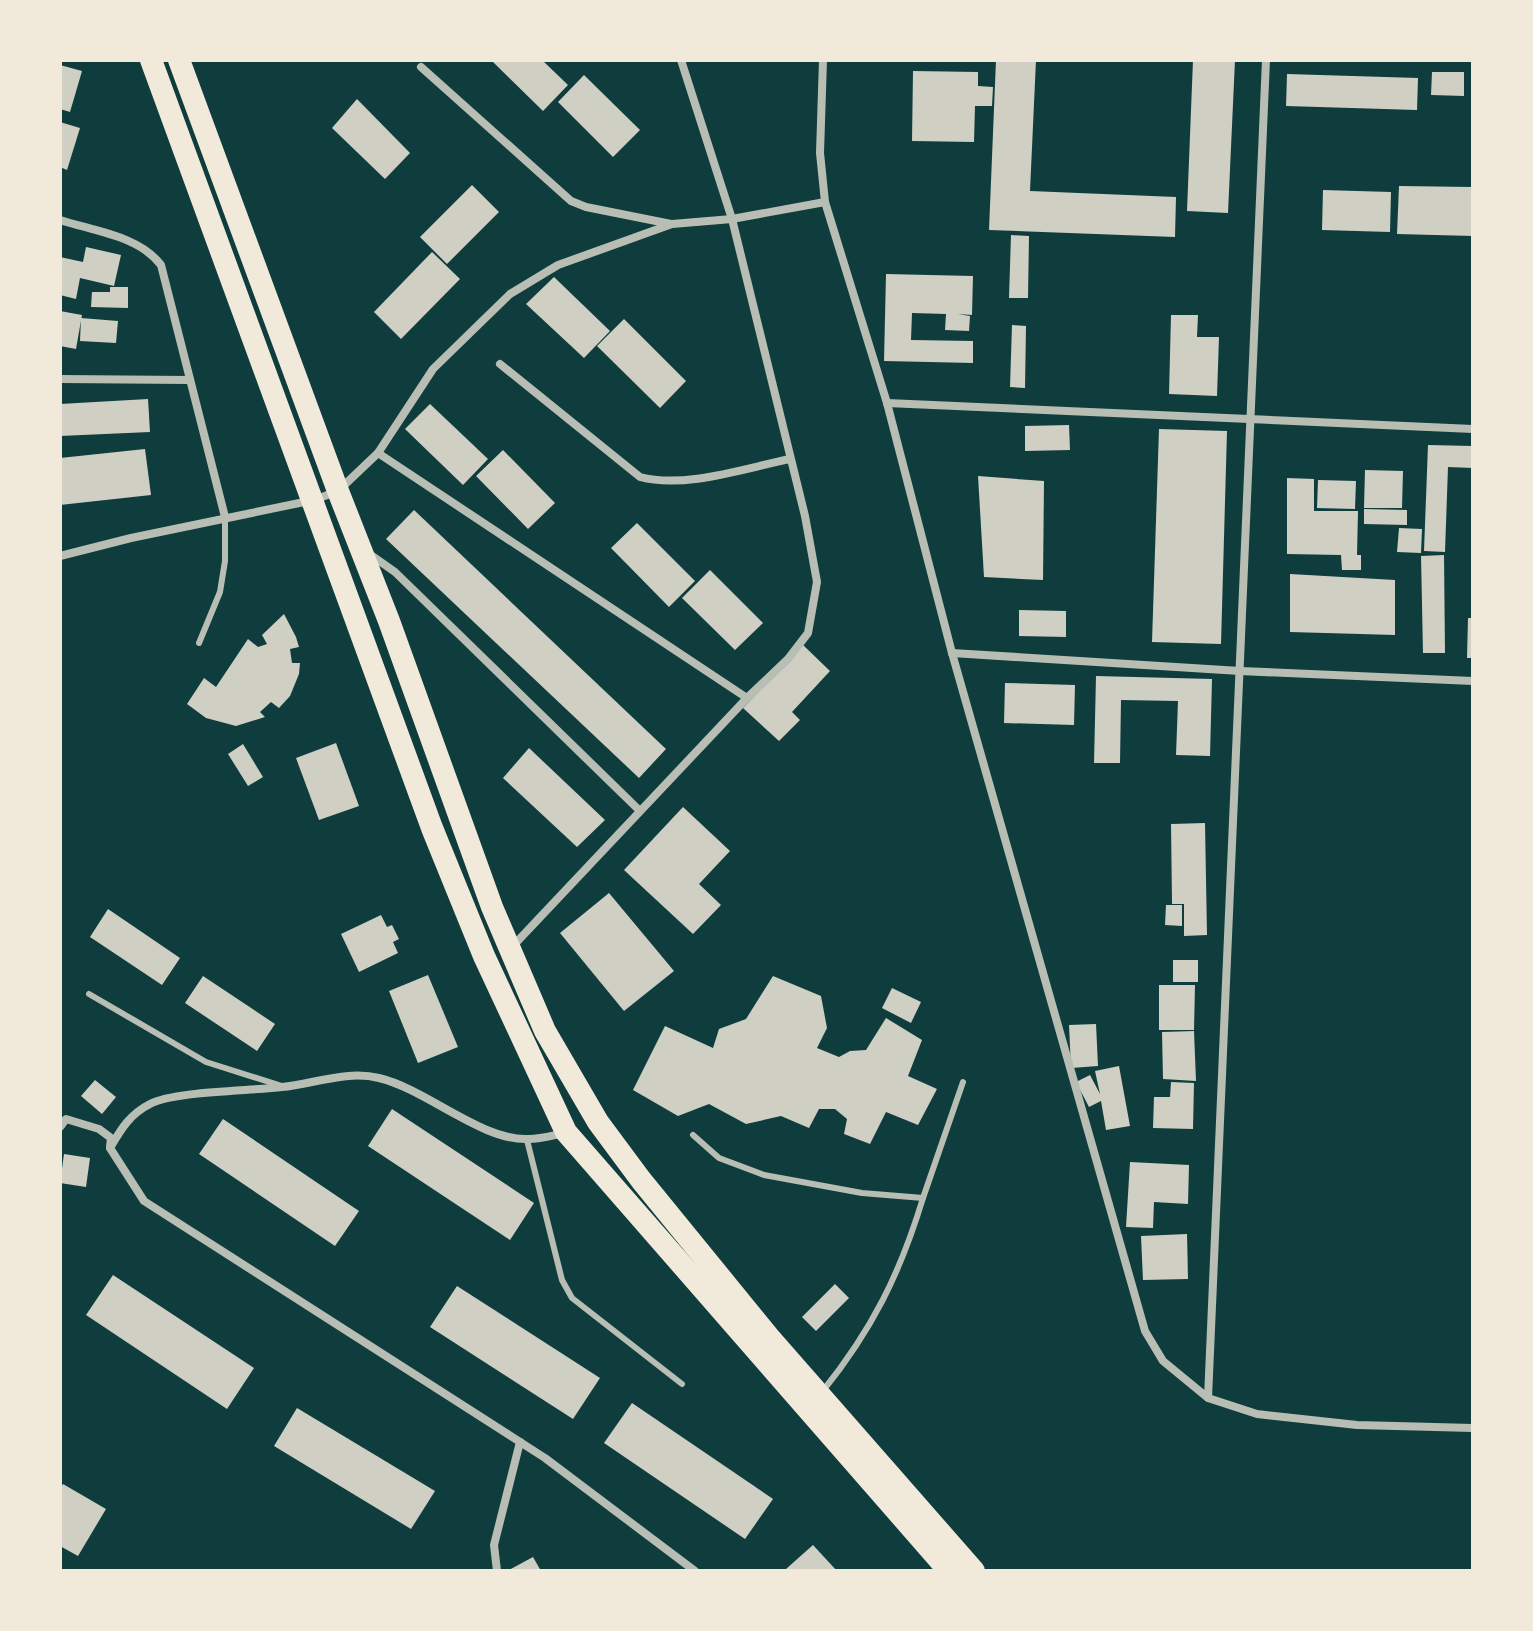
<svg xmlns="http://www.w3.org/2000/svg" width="1533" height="1631" viewBox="0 0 1533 1631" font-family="'Work Sans',sans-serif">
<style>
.building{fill:#cfcfc3}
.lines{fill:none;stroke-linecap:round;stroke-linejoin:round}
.service{stroke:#b8beb3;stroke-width:6}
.minor{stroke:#b8beb3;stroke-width:8}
.trunk{stroke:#f1e9da;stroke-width:22}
</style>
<rect width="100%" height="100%" fill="#0f3d3e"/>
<g class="building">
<path d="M491,60H542L568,85L543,111Z"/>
<path d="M996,60H1036L1030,191L1176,197L1175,237L989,230Z"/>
<path d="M1193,60H1235L1228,213L1187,211Z"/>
<path d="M60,65L82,71L70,112L60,109Z"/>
<path d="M913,71L978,72V86L993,87L992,106H975L974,142L912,141Z"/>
<path d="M1432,72H1464V96L1431,95Z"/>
<path d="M1287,74L1418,78L1417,110L1286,106Z"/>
<path d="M584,75L640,130L613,157L558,102Z"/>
<path d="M357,99L410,153L385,179L332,128Z"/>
<path d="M60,122L80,128L67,170L60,167Z"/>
<path d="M472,185L499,212L447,264L420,237Z"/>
<path d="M1399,186L1473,187V236L1397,234Z"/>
<path d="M1323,190L1391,192L1390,232L1322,230Z"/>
<path d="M1011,235L1029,236L1028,298H1009Z"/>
<path d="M86,247L121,255L114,286L80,278L76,299L60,295V257L83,262Z"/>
<path d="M432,252L460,279L401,339L374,312Z"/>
<path d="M886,274L973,276L972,315L958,314L970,316L969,331L945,330L946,314L912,313L911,340L973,341V363L884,361Z"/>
<path d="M554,277L610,331L584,358L526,304Z"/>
<path d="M110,287H128V308L91,307L92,292H110Z"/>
<path d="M60,311L82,315L76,349L60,346Z"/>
<path d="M1171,315H1198L1197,337H1219L1217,396L1169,394Z"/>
<path d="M81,318L118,321L116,343L80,341Z"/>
<path d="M624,319L686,381L660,408L597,346Z"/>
<path d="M1012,325L1026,326L1025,388L1010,387Z"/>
<path d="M148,399L150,432L60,436V404Z"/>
<path d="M430,404L488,459L463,485L405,429Z"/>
<path d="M1069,425L1070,450L1025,451V426Z"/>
<path d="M1159,429L1227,431L1221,644L1152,642Z"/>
<path d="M1428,445L1473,446V468L1448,467L1445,552L1424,551Z"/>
<path d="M145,449L151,495L60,505V458Z"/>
<path d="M503,450L555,503L528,529L476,476Z"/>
<path d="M1365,470L1403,471L1402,508H1364Z"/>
<path d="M978,476L1044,481L1043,580L984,577Z"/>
<path d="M1287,478L1314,479V511H1358L1357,555H1361V570H1342L1341,555L1287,554Z"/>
<path d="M1318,480L1356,481L1355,509L1317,508Z"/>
<path d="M1364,509L1407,510V525L1364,524Z"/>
<path d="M414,510L666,749L639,778L386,539Z"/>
<path d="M637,523L695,581L669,607L611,548Z"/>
<path d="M1399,528L1422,529L1421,553L1397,552Z"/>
<path d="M1444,555L1445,653H1423L1421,556Z"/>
<path d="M710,570L763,623L735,650L682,598Z"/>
<path d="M1290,574L1395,580V635L1290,632Z"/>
<path d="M1019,610L1066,611V637L1019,636Z"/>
<path d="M284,614L296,637L299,647L290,649L292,663H300L299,674L290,696L279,708L271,702L260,712L265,717L236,726L206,718L187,704L204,678L216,687L248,639L258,647L267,644L262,635Z"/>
<path d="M1468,618H1473V658H1467Z"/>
<path d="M803,645L830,671L792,712L800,720L779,741L743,708Z"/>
<path d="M1096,676L1212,679L1210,756L1176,755L1178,701L1121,700L1120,763H1094Z"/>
<path d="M1005,683L1075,685L1074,725L1004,723Z"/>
<path d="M336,743L359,806L319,820L296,758Z"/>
<path d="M243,744L263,777L248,786L228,754Z"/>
<path d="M529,748L605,820L577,847L503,778Z"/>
<path d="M683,807L730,851L699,884L721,905L693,934L624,870Z"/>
<path d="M1205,823L1207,935L1184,936V904H1172L1171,824Z"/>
<path d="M609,893L674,971L624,1011L560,933Z"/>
<path d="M1166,905H1182V926L1165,925Z"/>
<path d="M108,909L180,958L162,985L90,937Z"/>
<path d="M381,915L387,927L392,925L399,939L393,942L398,953L359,972L341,934Z"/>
<rect x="1173" y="960" width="25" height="22"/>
<path d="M428,975L458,1047L418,1063L389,991Z"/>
<path d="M203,976L275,1024L257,1051L185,1003Z"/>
<path d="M773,976L821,996L827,1028L817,1048L839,1057L850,1051L866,1050L886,1018L922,1040L908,1076L937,1089L918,1125L886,1112L870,1144L844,1134L847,1119L835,1109H819L809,1128L781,1116L746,1124L709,1104L678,1116L633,1090L665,1026L713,1048L719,1029L746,1019Z"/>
<path d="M1159,985H1195L1194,1030H1159Z"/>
<path d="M892,988L921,1002L911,1023L882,1008Z"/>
<path d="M1096,1024L1098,1066L1071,1068L1069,1025Z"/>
<path d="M1194,1031L1196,1081L1163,1079L1162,1032Z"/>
<path d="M1119,1066L1130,1126L1106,1130L1101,1101L1089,1107L1076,1082L1090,1075L1100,1094L1095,1071Z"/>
<path d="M95,1080L116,1097L102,1114L81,1096Z"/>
<path d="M1171,1082L1194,1083L1193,1129L1153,1128L1154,1097H1170Z"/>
<path d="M392,1109L534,1203L510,1240L368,1146Z"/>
<path d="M223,1119L359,1211L335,1246L199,1154Z"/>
<path d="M64,1154L90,1158L86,1187L60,1183Z"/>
<path d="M1130,1162L1189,1165L1188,1204L1154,1202L1153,1228L1126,1227Z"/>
<path d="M1187,1234L1188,1279L1143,1280L1141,1236Z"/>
<path d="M113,1275L254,1368L227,1409L86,1315Z"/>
<path d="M835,1284L849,1298L816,1331L802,1317Z"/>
<path d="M457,1286L600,1378L573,1419L430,1327Z"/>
<path d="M632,1403L773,1499L745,1539L604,1443Z"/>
<path d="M297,1408L435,1491L411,1529L274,1446Z"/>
<path d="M63,1484L106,1509L78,1556L60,1546V1489Z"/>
<path d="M813,1545L837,1571H789L786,1569Z"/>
<path d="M533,1557L541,1571H507Z"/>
</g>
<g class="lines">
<g class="service">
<path d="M199,643L220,592L225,561V517"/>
<path d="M89,994L206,1062L282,1086"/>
<path d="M693,1135L719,1158L764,1175L862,1193L923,1198L963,1082"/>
<path d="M527,1140L562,1280L572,1298L682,1384"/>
<path d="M822,1392C872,1330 900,1274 923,1198"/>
</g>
<g class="minor">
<path d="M823,60L820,153L825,202L887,403L952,653L1145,1331L1163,1361L1208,1398"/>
<path d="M1266,60L1208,1398L1257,1414L1357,1425L1473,1428"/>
<path d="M421,67L571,201L586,207L671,224"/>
<path d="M60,220C94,231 139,236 161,265L225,517"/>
<path d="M500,364L640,477C685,489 745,468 790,459"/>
<path d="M60,379L190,380"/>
<path d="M887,403L1473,429"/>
<path d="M378,453L747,698"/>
<path d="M368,553L395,572L640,811"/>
<path d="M60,556L131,538L314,500L338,491L378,453L433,369L510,294L558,265L672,224L732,219L825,202"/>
<path d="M952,653L1240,671L1473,681"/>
<path d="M512,947L747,698L788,659L808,633L817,582L805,516L732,219L681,60"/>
<path d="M60,1127L66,1119L99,1129L111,1138L110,1147"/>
<path d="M565,1133C554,1135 541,1139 529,1139C483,1142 426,1089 379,1078C347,1070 313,1084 282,1087C251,1091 174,1091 150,1104C130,1114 121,1129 110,1148L144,1201L545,1458L695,1571"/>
<path d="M497,1571L494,1545L520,1442"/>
</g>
<g class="trunk">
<path d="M151,60L432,828L484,956L566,1132L949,1571"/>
<path d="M179,60L338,491L389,621L492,907L545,1031L598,1122L641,1180L769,1337L974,1571"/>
</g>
</g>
<rect width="1533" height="1631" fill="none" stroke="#f1e9da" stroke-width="124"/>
</svg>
